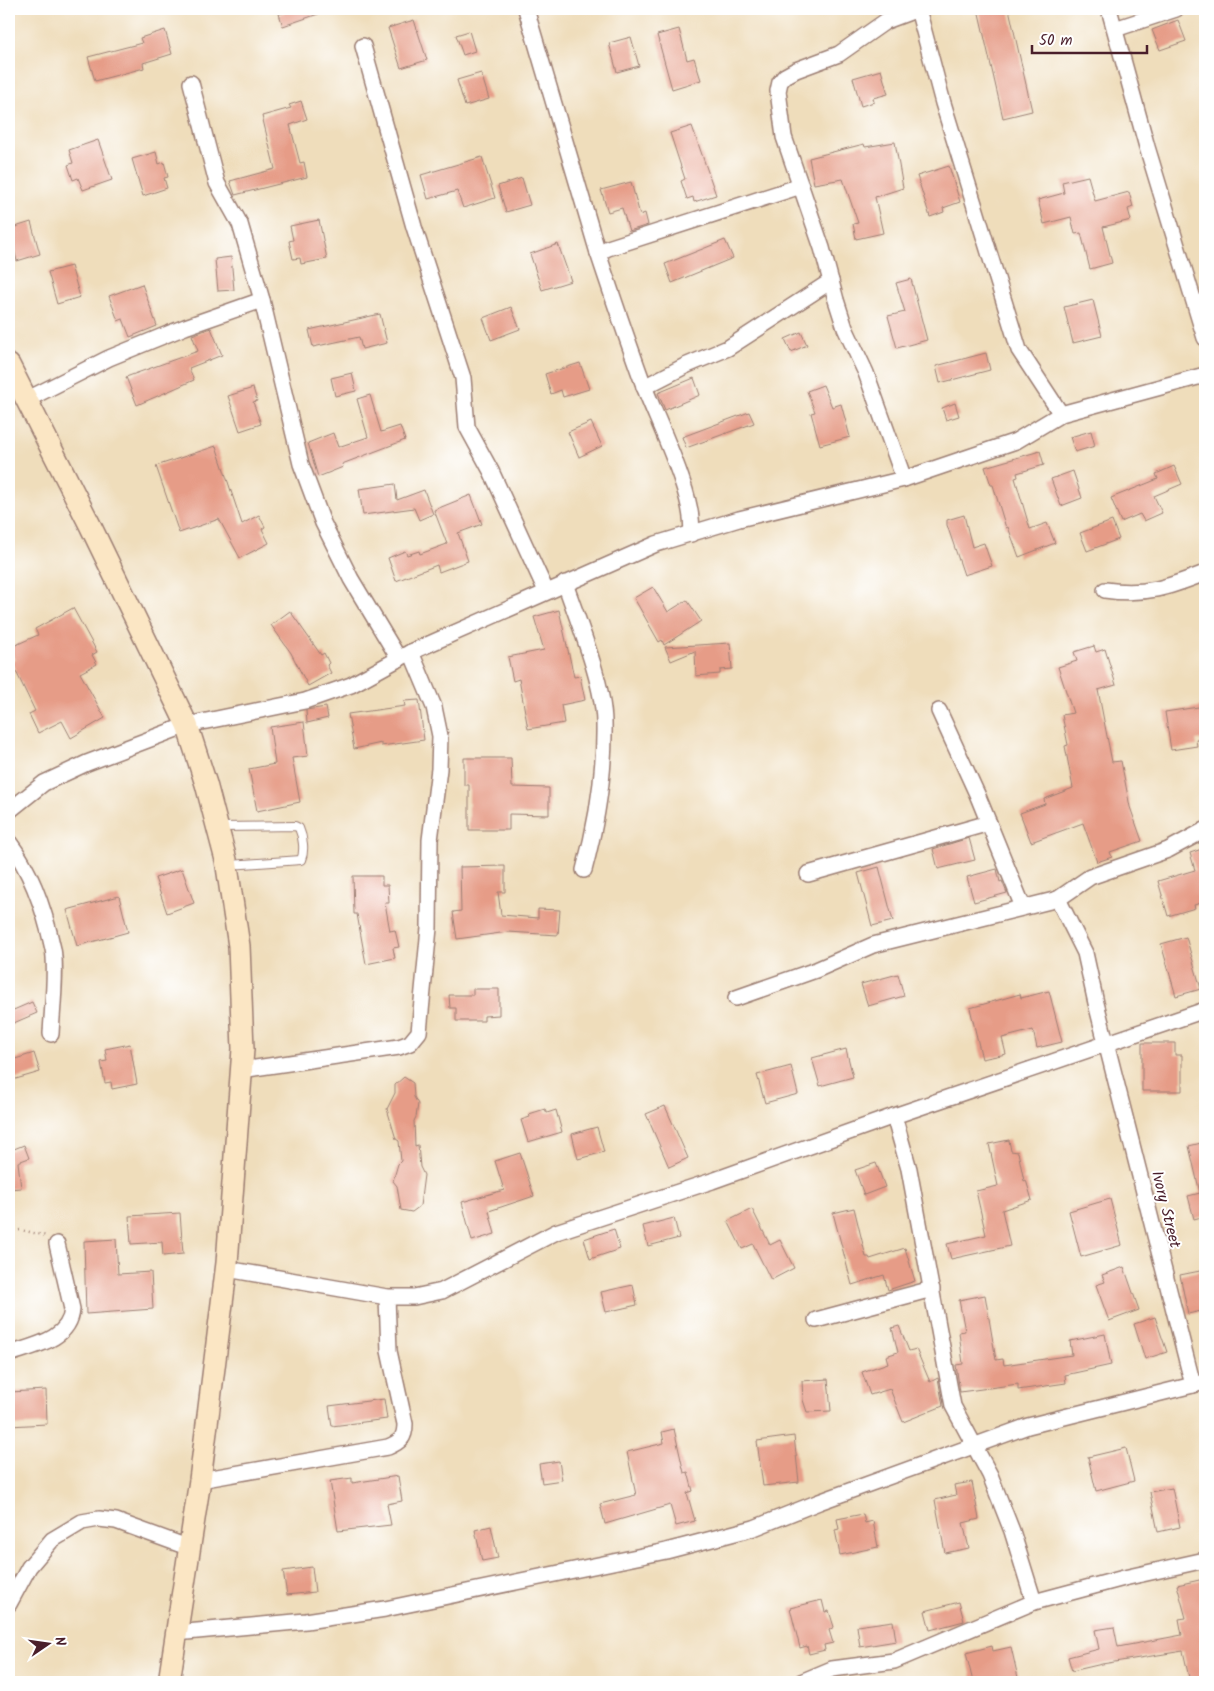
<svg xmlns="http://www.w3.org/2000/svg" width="1214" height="1691" viewBox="0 0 1214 1691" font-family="Kalam,sans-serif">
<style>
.building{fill:#e69c87}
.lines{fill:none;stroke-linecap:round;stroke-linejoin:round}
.lane-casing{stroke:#9c7e73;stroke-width:10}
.street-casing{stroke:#9c7e73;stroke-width:18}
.secondary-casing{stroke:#9c7e73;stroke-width:24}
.path{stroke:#9c7e73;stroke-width:2.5;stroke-dasharray:1 4;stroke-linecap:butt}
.lane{stroke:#fff;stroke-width:8}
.street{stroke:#fff;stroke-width:15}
.secondary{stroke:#fbe6c4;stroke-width:21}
.labels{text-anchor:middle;stroke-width:4;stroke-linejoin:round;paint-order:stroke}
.street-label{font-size:16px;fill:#4a1f2b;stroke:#fff}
</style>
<rect width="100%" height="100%" fill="#fff"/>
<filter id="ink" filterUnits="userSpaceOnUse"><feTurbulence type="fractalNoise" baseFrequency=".02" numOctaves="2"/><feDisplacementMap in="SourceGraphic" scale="10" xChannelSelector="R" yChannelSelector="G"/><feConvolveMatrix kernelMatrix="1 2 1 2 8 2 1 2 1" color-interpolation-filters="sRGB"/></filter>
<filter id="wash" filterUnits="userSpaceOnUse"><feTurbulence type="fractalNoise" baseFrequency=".0096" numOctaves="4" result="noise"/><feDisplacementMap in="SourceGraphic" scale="20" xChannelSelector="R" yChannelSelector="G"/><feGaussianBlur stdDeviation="1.12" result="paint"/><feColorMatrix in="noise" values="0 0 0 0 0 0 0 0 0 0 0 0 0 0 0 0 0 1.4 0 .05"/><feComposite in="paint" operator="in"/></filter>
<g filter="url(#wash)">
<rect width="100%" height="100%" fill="#efddbb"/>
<g id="blocks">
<g class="building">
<path d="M294,9H326L327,11L283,26L279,14Z"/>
<path d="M978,9H1009L1032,111L1003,118Z"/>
<path d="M414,20L427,60L401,68L388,28Z"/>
<path d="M1178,20L1186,41L1160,50L1152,30Z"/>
<path d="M679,29L687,60L694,58L701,80L672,89L657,35Z"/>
<path d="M165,30L172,54L143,63L144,68L95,81L88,57L142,43L140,38Z"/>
<path d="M469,31L475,51L463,55L456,35Z"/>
<path d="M631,37L639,66L617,72L609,43Z"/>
<path d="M881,70L888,94L873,98L874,102L861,106L853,78Z"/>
<path d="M481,73L489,99L465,106L457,80Z"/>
<path d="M301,101L307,119L290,125L300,163L304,162L307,177L235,195L230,181L275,169L262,116L291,108L289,105Z"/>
<path d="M692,126L716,195L694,202L693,197L687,199L681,181L685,179L670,133Z"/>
<path d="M98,140L112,180L83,190L78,178L73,180L68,165L73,163L69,150Z"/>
<path d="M895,142L903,188L875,197L883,233L856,239L853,224L858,223L843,179L814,184L809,158L864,144L865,147Z"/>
<path d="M156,152L159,164L164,162L168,177L164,178L167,188L143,196L132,159Z"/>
<path d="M482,157L495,198L463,208L457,191L428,199L421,175Z"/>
<path d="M949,166L960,202L943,208L944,212L930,217L917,176Z"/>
<path d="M1088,176L1095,201L1129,192L1133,207L1128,209L1131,220L1103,227L1112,263L1090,269L1081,233L1075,234L1071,217L1044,224L1038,200L1064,193L1062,182Z"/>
<path d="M522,178L530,205L506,212L498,186Z"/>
<path d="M631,182L640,215L645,213L648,225L629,231L622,208L608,212L601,190Z"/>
<path d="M319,220L327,259L301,264L300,258L293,259L289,241L293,240L290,226Z"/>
<path d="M31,222L40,254L17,261L9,229Z"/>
<path d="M725,240L733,258L672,283L665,264Z"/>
<path d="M558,244L571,281L542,290L530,254Z"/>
<path d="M231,257L234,290L218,291L215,259Z"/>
<path d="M71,266L80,297L57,304L48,272Z"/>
<path d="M911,279L927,340L897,348L888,316L905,312L896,283Z"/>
<path d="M142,284L157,326L130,337L123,319L118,321L109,296Z"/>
<path d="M1093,300L1102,336L1073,343L1064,307Z"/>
<path d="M511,307L520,329L491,340L483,318Z"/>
<path d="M380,314L387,343L362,349L359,337L313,347L309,330Z"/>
<path d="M211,328L222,355L189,368L194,380L137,405L126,377L198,351L192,335Z"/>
<path d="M801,332L807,345L791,352L785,339Z"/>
<path d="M986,353L990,370L940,383L936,366Z"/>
<path d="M580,363L589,389L563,397L561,390L551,394L545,374Z"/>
<path d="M352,373L356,391L335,396L331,378Z"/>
<path d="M694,378L700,395L665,410L658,393Z"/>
<path d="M823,385L832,407L841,404L850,437L820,445L811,413L815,412L807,391Z"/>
<path d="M253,388L257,401L253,402L261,424L240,431L228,396Z"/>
<path d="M370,395L381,432L400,426L405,440L342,464L343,467L318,477L308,443L333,433L338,447L368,437L357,399Z"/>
<path d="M955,403L959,416L946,420L942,408Z"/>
<path d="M749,412L754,423L686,448L682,437Z"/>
<path d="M591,422L602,446L579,457L568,432Z"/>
<path d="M1091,431L1095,446L1075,452L1070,437Z"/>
<path d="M216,446L242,524L259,515L265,527L262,529L269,543L240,558L219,519L179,533L156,466Z"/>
<path d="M1040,451L1044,465L1017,473L1018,477L1015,478L1030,529L1047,523L1055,543L1019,557L1008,527L1006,528L993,485H991L985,467Z"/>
<path d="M1174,466L1182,484L1154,496L1162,513L1144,521L1140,514L1121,522L1111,498L1158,479L1156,474Z"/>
<path d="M1073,471L1082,498L1061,506L1051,479Z"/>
<path d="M395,484L397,500L424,490L433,514L419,520L414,508L363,515L359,489Z"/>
<path d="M471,495L482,524L458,533L468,561L439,572L437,565L396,581L388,558L405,551L407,555L419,551L420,554L447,544L434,510Z"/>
<path d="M964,515L972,547L984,543L992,566L964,575L947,525V520Z"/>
<path d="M1112,521L1119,539L1087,551L1080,533Z"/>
<path d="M653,587L668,612L687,600L701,621L664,645L662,640L659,642L634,598Z"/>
<path d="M73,608L97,652L92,655L97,664L80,673L105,718L71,738L62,721L38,733L29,714L35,711L11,661L15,660L9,648L38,635L35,629Z"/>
<path d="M559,610L574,677L580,676L585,700L561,705L564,723L528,729L519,679L513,681L508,657L544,650L534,617Z"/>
<path d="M290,611L321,655L324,653L329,663L327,665L331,673L308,686L291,653L271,625Z"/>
<path d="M730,643L732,669L720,670V674L696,676L695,651L671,661L665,647Z"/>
<path d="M1094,646L1096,652L1105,649L1116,685L1098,690L1112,762L1121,761L1130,807L1142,841L1110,852L1112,857L1097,862L1083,823L1031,842L1020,813L1045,804L1044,799L1073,788L1065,746L1068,745L1062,715L1073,713L1058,667L1077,661L1074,652Z"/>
<path d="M419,700L424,740L381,746V743L354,749L348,714L405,706L404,701Z"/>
<path d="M1205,706V739L1196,740L1197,746L1171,750L1165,712Z"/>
<path d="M326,707L328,718L307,723L306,710Z"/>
<path d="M304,722L308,756L292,758L300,802L257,811L249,769L275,764L270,727Z"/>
<path d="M464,758H511L512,787L549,788V815L509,814V830H469V785H464Z"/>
<path d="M969,838L975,860L938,869L933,849Z"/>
<path d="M1205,848V902L1194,905L1195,908L1168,916L1158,881L1195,870L1190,853Z"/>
<path d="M505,866V892H498L501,915L538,918V909L560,910L558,935L508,932L457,939L453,912L461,911L460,867Z"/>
<path d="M879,867L893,921L872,926L858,873Z"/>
<path d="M182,869L194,903L167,913L155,878Z"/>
<path d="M997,869L1000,882L1002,881L1007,893L974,902L967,877Z"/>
<path d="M353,876H382V885H388L389,903H385L390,931L395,930L399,947L393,948L395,958L366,964L357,914H354Z"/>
<path d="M119,896L128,932L77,946L67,910Z"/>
<path d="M1186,937L1201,989L1176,996L1161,944Z"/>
<path d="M898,974L904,996L868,1006L861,984Z"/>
<path d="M473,989H499V1015L484,1016V1021H456V1008H450L449,995H473Z"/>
<path d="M1049,991L1062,1042L1037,1048L1033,1030L1002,1038L1006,1054L982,1059L970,1008L1020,994L1021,998Z"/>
<path d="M32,1002L37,1013L9,1025V1012Z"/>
<path d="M1142,1043H1175V1055H1182V1091H1142Z"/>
<path d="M130,1044L137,1084L112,1089L111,1082L105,1083L101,1062L107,1061L105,1049Z"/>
<path d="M846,1049L853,1077L820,1086L812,1058Z"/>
<path d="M34,1053L40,1072L9,1081V1061Z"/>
<path d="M791,1066L798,1094L765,1103L757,1075Z"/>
<path d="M404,1077L413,1083L414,1097L418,1104L416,1117L414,1121L415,1146L418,1145L420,1167L424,1175L420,1206L412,1212L401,1210L397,1186L393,1181L398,1164L401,1161L399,1141L396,1139L387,1109L395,1093V1085Z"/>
<path d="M665,1106L688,1158L669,1167L646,1114Z"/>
<path d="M545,1109L547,1113L556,1110L562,1132L528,1142L521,1120L530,1117L529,1114Z"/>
<path d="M597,1127L604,1152L578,1159L572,1134Z"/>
<path d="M1009,1140L1011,1151L1018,1152L1024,1181L1026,1180L1032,1200L1002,1210L1010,1246L951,1259L947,1244L986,1235L976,1191L998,1186L989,1144Z"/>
<path d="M1205,1142V1216L1194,1219L1188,1196L1200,1193L1189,1146Z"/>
<path d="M24,1145L29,1158L18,1162L21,1188L9,1189V1151Z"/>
<path d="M520,1153L534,1196L489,1211L495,1234L472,1241L462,1202L504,1190L495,1161Z"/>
<path d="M876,1163L885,1187L864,1195L855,1170Z"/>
<path d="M1110,1199L1122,1245L1081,1257L1069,1211Z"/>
<path d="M854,1208L866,1257H869L870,1259L905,1248L915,1281L888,1290L884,1275L852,1285L833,1213Z"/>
<path d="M752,1209L770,1245L780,1240L794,1268L771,1280L753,1244L742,1249L728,1221Z"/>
<path d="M180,1213L183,1254L163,1256L162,1242L131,1244L129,1216Z"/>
<path d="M674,1218L679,1238L648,1246L643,1226Z"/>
<path d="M614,1229L620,1249L590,1259L584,1239Z"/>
<path d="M116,1239L118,1274L151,1272L153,1309L86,1314L84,1241Z"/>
<path d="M1124,1267L1139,1310L1109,1321L1096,1285L1105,1282L1102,1275Z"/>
<path d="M1205,1270V1310L1188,1314L1180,1275Z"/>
<path d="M633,1285L637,1305L606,1312L601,1292Z"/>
<path d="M985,1295L996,1360L1003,1359L1004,1365L1072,1355L1070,1341L1105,1334L1111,1365L1065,1375L1066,1383L1018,1390V1384L960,1392L956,1365L963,1364L959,1332L965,1331L959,1300Z"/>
<path d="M1155,1317L1167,1352L1145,1359L1134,1324Z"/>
<path d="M899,1326L909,1351L916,1349L930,1382L938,1378L943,1406L903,1422L890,1389L870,1395L862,1372L888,1363L886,1356L898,1352L892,1328Z"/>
<path d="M828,1379L831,1411L807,1412L803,1400L802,1381Z"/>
<path d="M46,1390L47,1424L9,1426V1392Z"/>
<path d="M384,1399L387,1419L332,1426L329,1406Z"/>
<path d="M674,1429L684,1473L688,1472L693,1491L687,1493L695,1521L676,1526L670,1505L605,1524L600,1504L636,1495L627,1452L664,1443L662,1432Z"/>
<path d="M794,1436L799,1482L763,1486L757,1441Z"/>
<path d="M1126,1448L1134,1481L1096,1491L1088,1457Z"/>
<path d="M559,1461L562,1480L542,1483L539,1464Z"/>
<path d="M398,1476L402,1501L387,1504L391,1525L338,1531L330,1481L352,1478V1483Z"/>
<path d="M972,1482L979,1519L963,1523L969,1548L945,1553L935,1500L956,1495L954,1485Z"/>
<path d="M1172,1488L1180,1527L1158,1532L1150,1492Z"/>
<path d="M863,1514L865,1523L873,1521L878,1547L840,1555L835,1530L839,1529L837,1519Z"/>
<path d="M491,1526L498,1558L482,1561L475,1530Z"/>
<path d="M312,1567L315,1592L287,1595L283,1571Z"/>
<path d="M1204,1579L1205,1682H1190L1183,1651L1102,1664L1072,1671L1068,1657L1099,1649L1095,1630L1114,1627L1118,1647L1182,1635L1179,1619L1186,1618L1177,1585Z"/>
<path d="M822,1600L825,1612L829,1611L834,1627L829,1630L833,1643L824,1645L825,1650L809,1654L807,1646L800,1648L790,1608Z"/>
<path d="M959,1602L964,1621L930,1630L925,1611Z"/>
<path d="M893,1621L896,1641L860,1647L857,1626Z"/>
<path d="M992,1646L993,1651L1011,1647L1019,1682H973L966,1653Z"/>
</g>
</g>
</g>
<g filter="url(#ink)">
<use href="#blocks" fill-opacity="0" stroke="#9c7e73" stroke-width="1"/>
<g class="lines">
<g class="lane-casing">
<path id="lane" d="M220,827L295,826L299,828C303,837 305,851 301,860L229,865"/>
</g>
<g class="street-casing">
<g id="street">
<path d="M526,9L598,253"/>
<path d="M1109,9L1147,147L1205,338"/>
<path d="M1115,29L1176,9"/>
<path d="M363,46L414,227L463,378L467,427L491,471L546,591"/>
<path d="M191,83L217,183L240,224L262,300L301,464L323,523L351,579L399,659"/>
<path d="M644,387L685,366L728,348L831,281"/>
<path d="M26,400L109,358L185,327L262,300"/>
<path d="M904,479L866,373L845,328L836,300L822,248L784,137L778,91L780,82L785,76L796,70L839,54L886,21L918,9L943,103L1019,350L1061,414"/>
<path d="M691,534C697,500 657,421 644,386C628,342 613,298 598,253L608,248L801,186"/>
<path d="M565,583C578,622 603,681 604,722C605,772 597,822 584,870"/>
<path d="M1105,590C1145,596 1169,587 1205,573"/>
<path d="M939,711L977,794L1023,907"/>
<path d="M9,811L44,783L87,763L187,725L305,701L351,685L411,652L656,544L739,519L904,479L1016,441L1061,414L1205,375"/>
<path d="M9,842C31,871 45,912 53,949C57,969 52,1011 51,1034"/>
<path d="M808,874L989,823"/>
<path d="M1058,899L1090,877L1168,850L1205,830"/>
<path d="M736,998L816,970L873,945L1058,899L1085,953L1096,1003L1193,1385"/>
<path d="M241,1070L399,1047L410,1043L419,1032L429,928L430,840L439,769L440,736L434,707L411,652"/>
<path d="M894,1116L909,1169L953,1406L990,1475L1012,1531L1034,1602"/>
<path d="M227,1269L387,1297H414L442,1291L556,1232L712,1181L894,1116L1205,1010"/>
<path d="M816,1320L932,1289"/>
<path d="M9,1354C33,1346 70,1340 72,1309L57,1244"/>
<path d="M200,1480L388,1447C400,1442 405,1438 405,1424L389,1351L387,1297"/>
<path d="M9,1604L29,1567L52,1540L82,1522L99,1519L116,1521L190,1548"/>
<path d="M176,1633L306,1621L385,1609L666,1551L754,1528L819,1502L1028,1426L1205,1382"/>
<path d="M801,1682L832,1669L894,1661L1034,1602L1124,1578L1205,1560"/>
</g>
</g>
<g class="secondary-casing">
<path id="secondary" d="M9,365L90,525L187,725L206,784L226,860L239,946L243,1049L227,1263L200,1480L169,1682"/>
</g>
<path class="path" d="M9,1231L21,1230L47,1236"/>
<use href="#lane" class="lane"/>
<use href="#street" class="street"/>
<use href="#secondary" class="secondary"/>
</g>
</g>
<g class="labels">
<g class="street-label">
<text transform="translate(1167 1209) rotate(76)" y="6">Ivory Street</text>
</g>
</g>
<rect width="1214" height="1691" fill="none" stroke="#fff" stroke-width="30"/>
<g transform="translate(48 1644) rotate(77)" stroke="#ffffff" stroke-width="4" paint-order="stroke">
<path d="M0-4L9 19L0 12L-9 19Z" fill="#4a1f2b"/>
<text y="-8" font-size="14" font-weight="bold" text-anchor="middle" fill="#4a1f2b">N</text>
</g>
<path d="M1032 45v8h115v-8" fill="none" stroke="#4a1f2b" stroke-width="2.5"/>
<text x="1039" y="45" font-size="15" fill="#4a1f2b" stroke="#ffffff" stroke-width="4" paint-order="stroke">50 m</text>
</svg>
